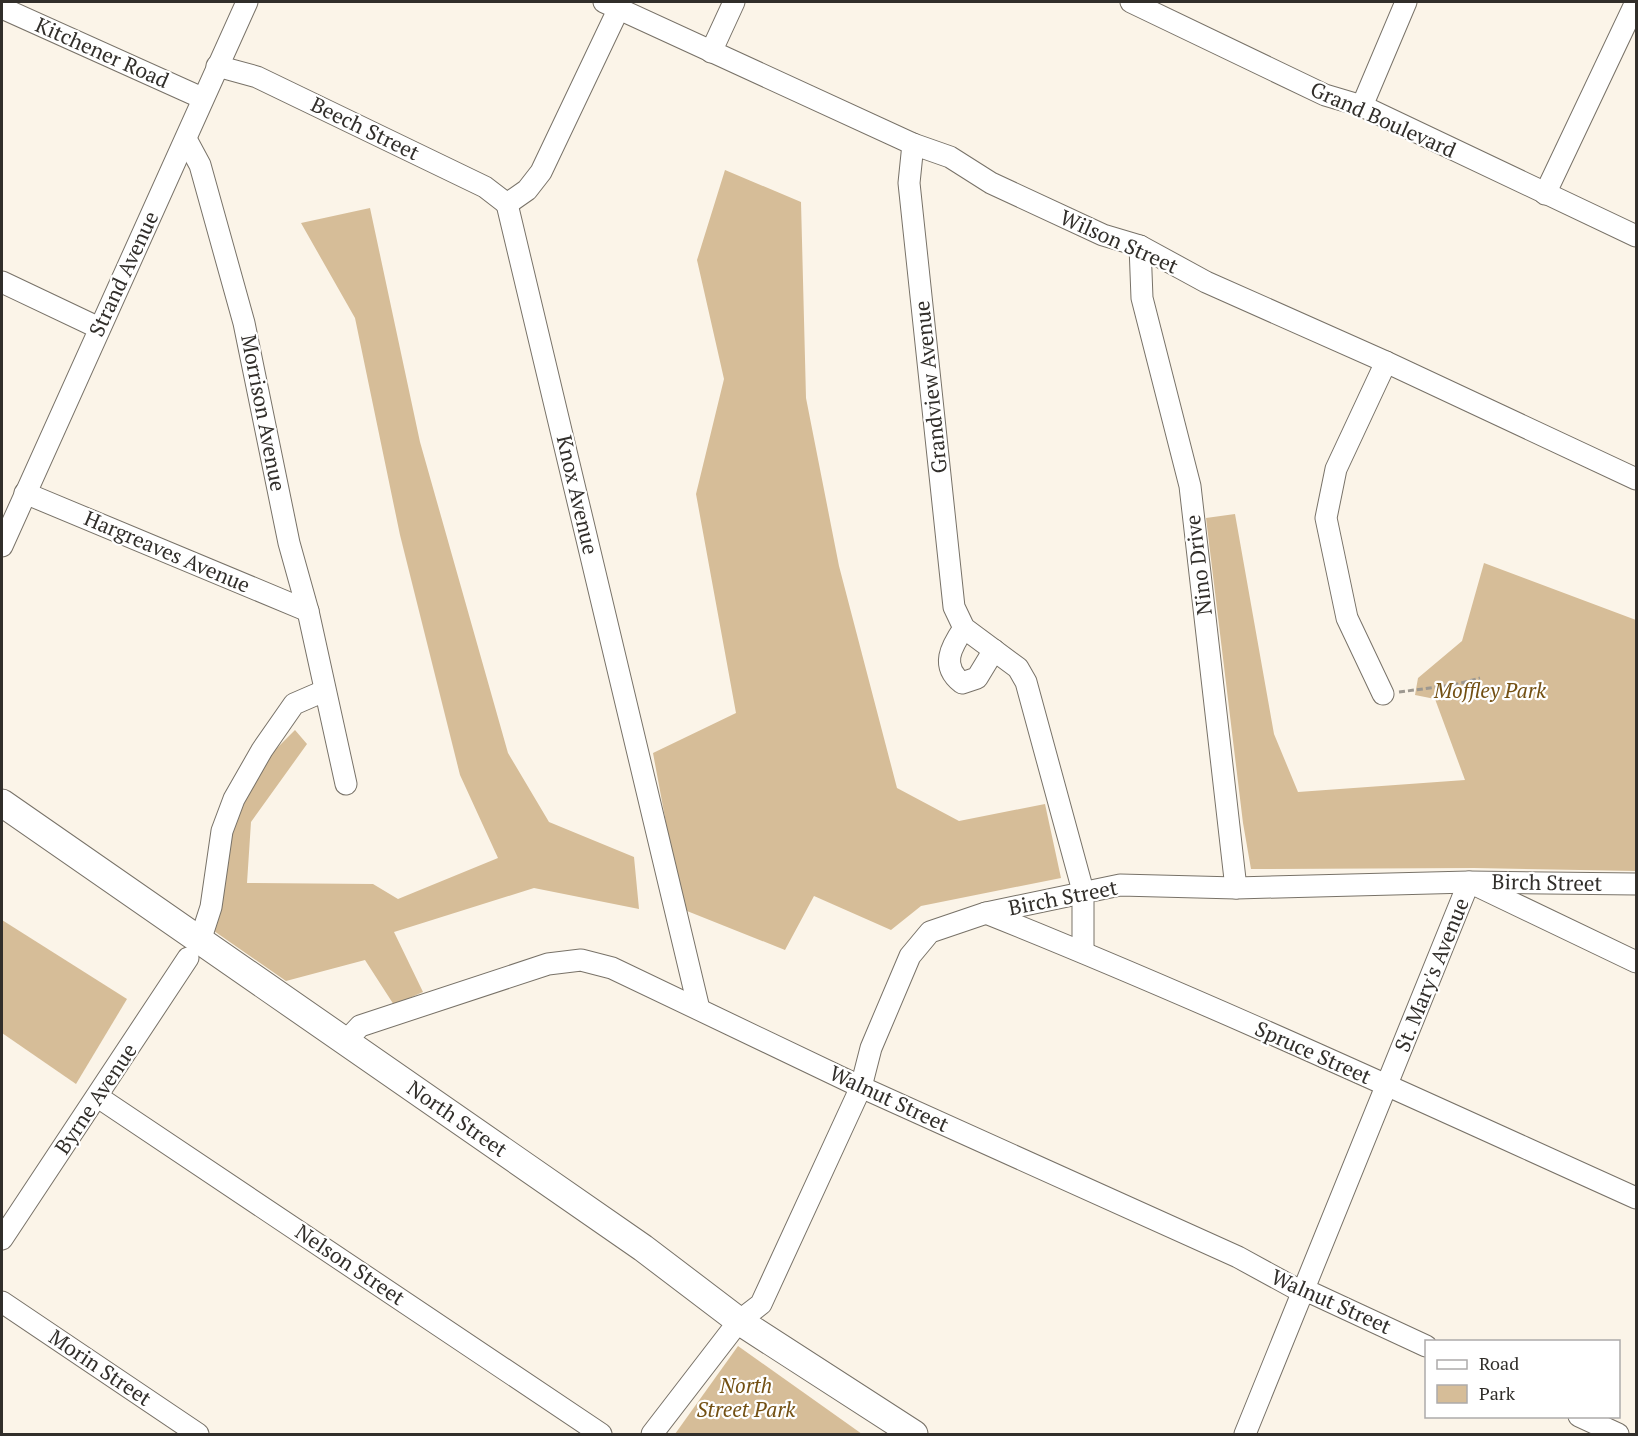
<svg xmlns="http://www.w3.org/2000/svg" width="1638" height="1436" viewBox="0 0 1638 1436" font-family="'PT Serif',serif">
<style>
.green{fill:#d6bd98}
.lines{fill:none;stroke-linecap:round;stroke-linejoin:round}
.minor-casing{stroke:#787268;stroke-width:23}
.major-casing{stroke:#787268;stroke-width:29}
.path{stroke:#9d9890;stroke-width:3;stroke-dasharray:6 3;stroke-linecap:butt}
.minor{stroke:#fff;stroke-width:21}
.major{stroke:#fff;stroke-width:27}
.labels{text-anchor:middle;stroke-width:4.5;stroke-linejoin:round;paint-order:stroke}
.street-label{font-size:21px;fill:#312e2a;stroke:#fff}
.park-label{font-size:21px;font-style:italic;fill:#735013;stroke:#fff}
</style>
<rect width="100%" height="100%" fill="#fbf4e8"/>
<g class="green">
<path d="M725,170L801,202L806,398L839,566L897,788L959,821L1045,804L1061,878L921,906L891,930L814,896L785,950L682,909L653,753L736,713L696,494L724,379L697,260Z"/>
<path d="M370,208L420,442L508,753L549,822L634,857L639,909L534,888L394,932L423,992L394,1005L365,960L286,981L214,931L220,848L265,760L295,730L307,744L251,822L247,883L373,884L398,899L498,858L460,775L400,535L355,318L301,223Z"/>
<path d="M1235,514L1274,734L1298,792L1465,780L1435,699L1415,695L1418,678L1462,641L1484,563L1636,620V871L1474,868L1251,869L1243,823L1206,518Z"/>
<path d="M2,920L127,999L76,1084L2,1033Z"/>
<path d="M738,1346L862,1434H675Z"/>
</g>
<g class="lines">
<g class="minor-casing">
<g id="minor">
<path d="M604,2L913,144L950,157L991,183L1103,235L1140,246L1206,282L1386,362L1636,479"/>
<path d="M1131,2L1325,95L1362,106L1636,236"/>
<path d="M2,8L202,98"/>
<path d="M711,52L734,2"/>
<path d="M217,66L257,77L485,187L507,204"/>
<path d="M1362,106L1406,2"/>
<path d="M186,139L200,165L244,323L289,543L308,611L346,784"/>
<path d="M913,144L909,183L954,607L964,628L1018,668L1026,682L1083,891V952"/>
<path d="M1545,194L1636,2"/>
<path d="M507,204L699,1009"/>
<path d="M507,204L527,190L541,172L619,8"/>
<path d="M1140,246L1142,298L1190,486L1236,888"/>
<path d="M2,282L99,328"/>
<path d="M25,493L308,611"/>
<path d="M2,546L247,2"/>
<path d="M964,628C951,647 940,666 962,683L977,678L994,650"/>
<path d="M1383,694L1347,618L1326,518L1336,469L1386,362"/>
<path d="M986,913C1206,1001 1421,1101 1636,1198"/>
<path d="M200,941L211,907L222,831L234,799L262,750L294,704L324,691"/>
<path d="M345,1042L360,1026L548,964L581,960L612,968L861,1087L1238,1257L1302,1292L1314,1294L1426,1346"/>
<path d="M98,1097L601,1434"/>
<path d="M2,1239L188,958"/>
<path d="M2,1302L198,1434"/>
<path d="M1579,1416L1618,1434"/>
<path d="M652,1434L739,1321L761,1304L861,1087L871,1048L910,956L930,932L986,913L1120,885L1236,888L1469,882L1636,884"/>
<path d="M1245,1434L1469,882L1636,962"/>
</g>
</g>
<g class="major-casing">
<path id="major" d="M2,803L643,1248L739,1321L914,1434"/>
</g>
<path class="path" d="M1399,692L1454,685L1480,678"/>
<use href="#minor" class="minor"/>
<use href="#major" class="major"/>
</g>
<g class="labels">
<g class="street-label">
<text transform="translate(102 53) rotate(24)" y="7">Kitchener Road</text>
<text transform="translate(1383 120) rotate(24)" y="7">Grand Boulevard</text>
<text transform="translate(365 129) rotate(26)" y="7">Beech Street</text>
<text transform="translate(1119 242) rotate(24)" y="7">Wilson Street</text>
<text transform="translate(124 274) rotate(-65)" y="7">Strand Avenue</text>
<text transform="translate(931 387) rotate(-96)" y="7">Grandview Avenue</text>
<text transform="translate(263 413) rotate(79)" y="7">Morrison Avenue</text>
<text transform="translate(577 495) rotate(77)" y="7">Knox Avenue</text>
<text transform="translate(167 552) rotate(23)" y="7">Hargreaves Avenue</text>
<text transform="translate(1199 565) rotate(-97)" y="7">Nino Drive</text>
<text transform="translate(1547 883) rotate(1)" y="7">Birch Street</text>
<text transform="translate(1063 898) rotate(-11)" y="7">Birch Street</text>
<text transform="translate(1432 975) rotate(-68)" y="7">St. Mary's Avenue</text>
<text transform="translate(1313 1053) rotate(24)" y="7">Spruce Street</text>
<text transform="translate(96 1099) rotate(-56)" y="7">Byrne Avenue</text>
<text transform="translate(889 1099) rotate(25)" y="7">Walnut Street</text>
<text transform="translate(457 1119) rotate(35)" y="7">North Street</text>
<text transform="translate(350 1265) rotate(34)" y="7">Nelson Street</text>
<text transform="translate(1331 1302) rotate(24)" y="7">Walnut Street</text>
<text transform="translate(100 1368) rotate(34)" y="7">Morin Street</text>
</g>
<g class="park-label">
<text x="1490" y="698">Moffley Park</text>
<text x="746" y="1393">North<tspan x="746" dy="24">Street Park</tspan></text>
</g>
</g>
<rect width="1638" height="1436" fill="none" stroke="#312e2a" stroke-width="6"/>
<rect x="1425" y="1340" width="195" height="78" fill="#ffffff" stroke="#adabaa" stroke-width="1.5"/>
<rect x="1437" y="1360" width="30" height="9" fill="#ffffff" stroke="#adabaa" stroke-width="1.5"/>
<text x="1479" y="1370" font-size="18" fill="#312e2a">Road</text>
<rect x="1437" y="1385" width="30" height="18" fill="#d6bd98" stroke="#adabaa" stroke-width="1.5"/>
<text x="1479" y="1400" font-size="18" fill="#312e2a">Park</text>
</svg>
